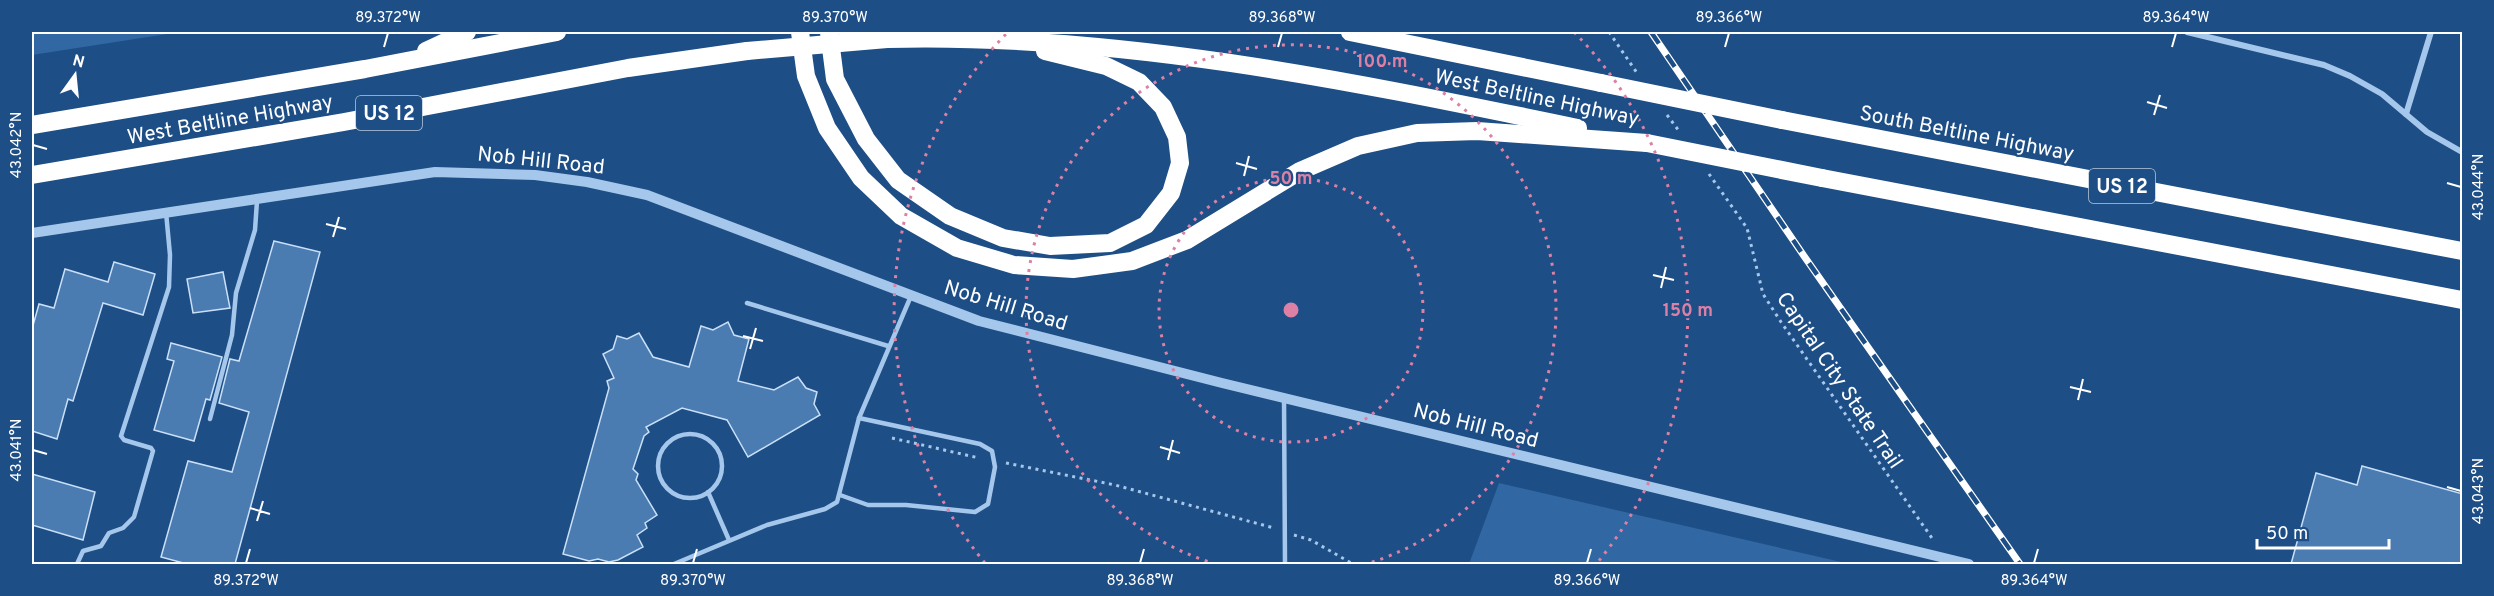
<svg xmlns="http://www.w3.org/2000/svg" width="2494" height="596" viewBox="0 0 2494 596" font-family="Overpass,sans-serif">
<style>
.green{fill:#3168a3}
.building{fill:#4a7bb1;stroke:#cae0f8;stroke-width:1.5}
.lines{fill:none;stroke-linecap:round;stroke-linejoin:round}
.path{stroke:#a5c7eb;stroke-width:3;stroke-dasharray:3 4.5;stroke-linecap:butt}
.service{stroke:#a5c7eb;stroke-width:4.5}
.minor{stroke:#a5c7eb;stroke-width:6}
.tertiary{stroke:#a5c7eb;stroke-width:10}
.motorway{stroke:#fff;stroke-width:18}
.rail-casing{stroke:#fff;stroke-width:7}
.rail{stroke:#1d4e86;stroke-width:4.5;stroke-dasharray:14;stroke-linecap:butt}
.motorway-bridge{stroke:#fff;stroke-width:18}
.ticks{fill:none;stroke:#fff;stroke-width:2}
.ring{fill:none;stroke:#dd80a5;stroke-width:3;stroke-dasharray:3 6}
.labels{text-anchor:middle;stroke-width:4.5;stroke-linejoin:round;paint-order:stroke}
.shield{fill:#1d4e86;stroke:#bbcadb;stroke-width:1.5}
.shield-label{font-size:20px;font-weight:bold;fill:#fff}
.street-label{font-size:21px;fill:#fff;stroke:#1d4e86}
.centre{fill:#dd80a5;stroke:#1d4e86;stroke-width:3}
.ring-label{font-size:18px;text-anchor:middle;font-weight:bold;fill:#dd80a5;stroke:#1d4e86;stroke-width:4.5;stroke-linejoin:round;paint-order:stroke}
.neatline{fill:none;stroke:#fff;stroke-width:2}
.ticks-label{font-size:15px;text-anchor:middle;fill:#fff}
</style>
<rect width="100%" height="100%" fill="#1d4e86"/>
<g class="green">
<path d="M32,32H180L32,55Z"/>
<path d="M1499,483L1850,564H1469Z"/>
</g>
<g class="building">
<path d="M274,241L320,252L235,564H187L161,557L188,461L232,472L249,412L219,403L230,359L239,361Z"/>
<path d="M114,262L155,274L143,315L103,303L73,401L68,399L57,439L32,431V329L39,304L54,308L65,269L108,282Z"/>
<path d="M223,272L230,308L193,313L187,279Z"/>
<path d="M728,322L734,335L749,339L738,381L774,390L798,377L806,388L817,392L814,404L820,415L748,457L727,420L682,408L646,427L649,432L644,436L633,469L638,474L636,480L657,515L645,523L647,528L637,535L643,547L618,560L609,562L598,559L589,561L563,554L609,388L607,381L614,378L603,354L613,349L617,336L627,339L639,333L653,357L689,367L701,326L713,330Z"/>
<path d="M171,343L222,357L210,400L206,399L194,441L154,430L174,361L167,359Z"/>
<path d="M2362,466L2463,494V564H2291L2316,473L2357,485Z"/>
<path d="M32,474L95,492L83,540L32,525Z"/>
</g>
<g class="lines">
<g class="path">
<path d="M1609,32L1637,73"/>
<path d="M1667,115L1679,131"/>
<path d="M1709,174L1747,228L1763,294L1781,322L1934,541"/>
<path d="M892,438L979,458"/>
<path d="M1006,463L1115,485L1274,528"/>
<path d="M1294,535L1311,540L1353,564"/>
</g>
<g class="service">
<path d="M747,303L888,346"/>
<path d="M1284,398L1285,564"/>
<path d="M210,419L232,335L236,293L255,230L257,201"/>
<circle cx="690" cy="466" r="32"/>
<path d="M708,492L729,540"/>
<path d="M840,495L868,505H906L975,512L988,504L995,467L992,451L980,444L859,418"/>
<path d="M77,564L83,551L101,546L109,533L123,528L134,517L153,451L151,448L124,440L121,436L169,287L170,255L166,212"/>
<path d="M674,564L767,525L825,509L837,502L859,418L911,296"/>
</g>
<g class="minor">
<path d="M2187,32L2324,65L2350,76L2382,94L2427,132L2462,152"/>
<path d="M2406,114L2431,32"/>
</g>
<path class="tertiary" d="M32,233L435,172L535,175L587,182L647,195L979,321L1222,383L1969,564"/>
<g class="motorway">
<path d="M800,32L806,76L827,128L861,178L901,216L957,248L1014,265L1073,269L1132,261L1187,240L1300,171L1358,146L1417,133L1477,131L1647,143"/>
<path d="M829,32L835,79L866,139L898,180L950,216L1003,238L1050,246L1110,243L1146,225L1171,193L1180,163L1177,137L1163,107L1139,82L1106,66L1045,51"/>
<path d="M1350,32L1601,83"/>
<path d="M887,39C1121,33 1350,81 1578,128"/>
<path d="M426,51L467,32"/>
<path d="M1782,120L2462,251"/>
<path d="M32,125L365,69L557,32"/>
<path d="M32,175L344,122L628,68L747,51"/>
<path d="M1822,178L2462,300"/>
</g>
<g class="rail-casing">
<path id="rail" d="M1651,32L1804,256L2020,564"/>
</g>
<use href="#rail" class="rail"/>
<g class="motorway-bridge">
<path d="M747,51L887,39"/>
<path d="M1601,83L1782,120"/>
<path d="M1647,143L1822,178"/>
</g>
</g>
<path class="ticks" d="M384,47L388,33M831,47L835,33M1278,47L1282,33M1725,47L1729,33M2172,47L2176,33M2147,102L2167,108M2154,115L2160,95M33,145L47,149M1236,163L1257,169M1244,176L1249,156M2447,183L2461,187M326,224L346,229M333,237L339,217M1653,275L1674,280M1661,288L1666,267M743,336L763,341M750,349L756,328M2070,387L2091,392M2078,400L2083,379M1160,447L1180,453M33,450L47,454M1168,460L1173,440M2447,487L2461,491M250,508L270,514M257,521L263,501M246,563L250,549M693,563L697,549M1140,563L1144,549M1587,563L1591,549M2034,563L2038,549"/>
<g class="ring">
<circle cx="1291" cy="310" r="132"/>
<path d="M1216 564A265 265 0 1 1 1366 564"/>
<path d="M985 563A397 397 0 0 1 1008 32M1574 32A397 397 0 0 1 1597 563"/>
</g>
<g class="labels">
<g class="shield">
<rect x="356" y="96" width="66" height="34" rx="4.5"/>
<rect x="2089" y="169" width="66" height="34" rx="4.5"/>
</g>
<g class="shield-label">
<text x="389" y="120">US 12</text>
<text x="2122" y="193">US 12</text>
</g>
<g class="street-label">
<text transform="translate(1537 97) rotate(12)" y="7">West Beltline Highway</text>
<text transform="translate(230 119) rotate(-10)" y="7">West Beltline Highway</text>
<text transform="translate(1967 133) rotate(11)" y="7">South Beltline Highway</text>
<text transform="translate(541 160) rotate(6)" y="7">Nob Hill Road</text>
<text transform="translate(1006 305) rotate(17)" y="7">Nob Hill Road</text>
<text transform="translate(1840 380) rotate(56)" y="7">Capital City State Trail</text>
<text transform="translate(1476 425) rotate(14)" y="7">Nob Hill Road</text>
</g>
</g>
<circle cx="1291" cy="310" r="9" class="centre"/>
<g class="ring-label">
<text x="1382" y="67">100 m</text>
<text x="1291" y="184">50 m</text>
<text x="1688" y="316">150 m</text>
</g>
<rect width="2494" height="596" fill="none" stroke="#1d4e86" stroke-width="66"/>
<g transform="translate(75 75) rotate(15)" stroke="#1d4e86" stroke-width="4.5" paint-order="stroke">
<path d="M0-4.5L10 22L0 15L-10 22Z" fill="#ffffff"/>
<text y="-9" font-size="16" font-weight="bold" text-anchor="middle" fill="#ffffff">N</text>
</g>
<path d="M2257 539v9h132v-9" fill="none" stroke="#ffffff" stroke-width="3"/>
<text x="2266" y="539" font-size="18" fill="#ffffff" stroke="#1d4e86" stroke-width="4.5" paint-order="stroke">50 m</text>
<rect x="33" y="33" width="2428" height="530" class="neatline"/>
<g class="ticks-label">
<text x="388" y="22">89.372°W</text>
<text x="835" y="22">89.370°W</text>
<text x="1282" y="22">89.368°W</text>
<text x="1729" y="22">89.366°W</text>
<text x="2176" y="22">89.364°W</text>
<text transform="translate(16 145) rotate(-90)" y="5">43.042°N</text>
<text transform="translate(2478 187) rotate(-90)" y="5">43.044°N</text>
<text transform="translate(16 450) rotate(-90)" y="5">43.041°N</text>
<text transform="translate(2478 491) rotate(-90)" y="5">43.043°N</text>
<text x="246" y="585">89.372°W</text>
<text x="693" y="585">89.370°W</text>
<text x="1140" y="585">89.368°W</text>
<text x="1587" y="585">89.366°W</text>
<text x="2034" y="585">89.364°W</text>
</g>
</svg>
